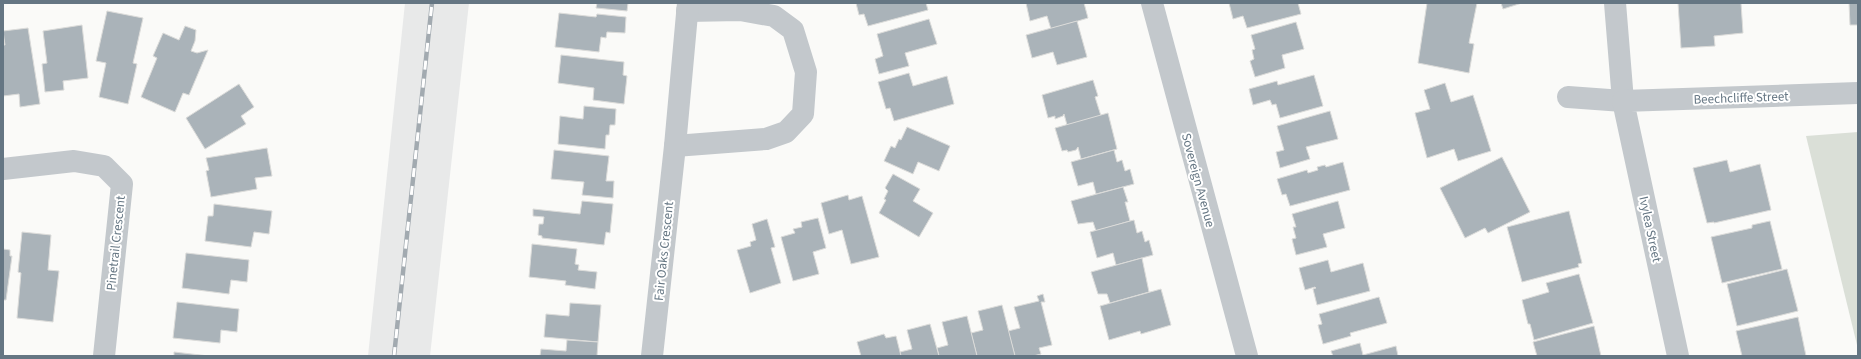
<svg xmlns="http://www.w3.org/2000/svg" width="1861" height="359" viewBox="0 0 1861 359" font-family="'Source Sans 3',sans-serif">
<style>
.built{fill:#e8e9e9}
.green{fill:#dadfd7}
.building{fill:#aab3b9;stroke:#dcdcda}
.lines{fill:none;stroke-linecap:round;stroke-linejoin:round}
.minor{stroke:#c3c8cc;stroke-width:22}
.rail-casing{stroke:#a2aab0;stroke-width:4.5}
.rail{stroke:#fff;stroke-width:3;stroke-dasharray:9;stroke-linecap:butt}
.labels{text-anchor:middle;stroke-width:4;stroke-linejoin:round;paint-order:stroke}
.street-label{font-size:13px;fill:#657683;stroke:#fff}
</style>
<rect width="100%" height="100%" fill="#fafaf8"/>
<path class="built" d="M405,3H469L430,356H368Z"/>
<path class="green" d="M1858,132V349L1806,136Z"/>
<g class="building">
<path d="M597,3H628L627,11L596,8Z"/>
<path d="M856,3H926L928,10L868,26L864,14L859,15Z"/>
<path d="M1026,3H1084L1088,18L1051,29L1047,16L1030,21Z"/>
<path d="M1229,3H1298L1301,14L1247,28L1243,16L1233,19Z"/>
<path d="M1427,3H1477L1469,43L1474,44L1469,73L1418,63Z"/>
<path d="M1501,3H1522L1503,9Z"/>
<path d="M1678,3H1741L1743,33L1714,36L1715,46L1681,48Z"/>
<path d="M1849,3H1858V25H1850Z"/>
<path d="M107,11L143,18L133,63L137,64L128,104L99,97L106,63L96,61Z"/>
<path d="M559,13L596,17L597,14L626,17L625,33L607,32L606,38L601,37L599,52L555,47Z"/>
<path d="M929,19L937,44L905,53L909,66L879,74L875,59L883,56L877,34Z"/>
<path d="M1077,21L1087,57L1057,65L1053,52L1032,58L1026,35Z"/>
<path d="M1296,22L1304,49L1282,55L1285,68L1255,77L1250,61L1254,59L1252,50L1255,49L1251,35Z"/>
<path d="M82,25L88,78L63,81L64,90L45,92L42,64L47,63L43,31Z"/>
<path d="M185,26L196,30L195,41L191,51L197,53L208,50L189,95L183,93L175,112L141,97L157,58L153,56L163,33L179,40Z"/>
<path d="M28,28L40,104L20,107L19,94L3,96V45H5L3,31Z"/>
<path d="M561,55L624,62L623,75L627,76L624,104L593,100L594,88L558,83Z"/>
<path d="M909,73L913,86L947,76L954,104L894,121L890,108L886,109L878,82Z"/>
<path d="M1314,75L1323,106L1280,118L1276,104L1272,105L1270,100L1253,105L1249,89L1277,81L1278,85Z"/>
<path d="M1093,80L1098,96L1095,97L1101,116L1067,125L1064,114L1063,116L1055,119V116L1048,118L1042,95Z"/>
<path d="M1445,83L1451,102L1473,95L1491,151L1458,161L1454,149L1427,158L1415,113L1430,109L1424,90Z"/>
<path d="M239,84L254,107L241,116L246,124L205,149L186,118Z"/>
<path d="M584,106L616,109L615,125H610L609,135H606L605,149L558,144L560,116L583,119Z"/>
<path d="M1330,111L1338,139L1306,147L1310,159L1280,168L1276,152L1284,150L1277,126Z"/>
<path d="M1108,113L1117,149L1081,159L1078,147L1076,150L1068,152L1067,150L1062,151L1055,128Z"/>
<path d="M907,127L950,146L939,171L918,162L913,174L884,161L891,146L895,148L899,139L901,140Z"/>
<path d="M267,148L272,176L255,178L257,189L211,197L206,171L209,170L206,158Z"/>
<path d="M554,150L609,156L606,181H614L613,198L582,195L584,182L551,179Z"/>
<path d="M1114,150L1117,162L1122,160L1125,171L1130,169L1134,184L1096,194L1093,182L1078,186L1071,162Z"/>
<path d="M1502,157L1530,212L1488,233L1485,228L1465,238L1440,188Z"/>
<path d="M1727,160L1730,172L1760,164L1771,210L1714,223V222L1707,223L1693,168Z"/>
<path d="M1343,162L1350,190L1290,206L1286,194L1282,195L1277,179L1307,170L1308,173L1318,170L1317,167L1325,165L1326,167Z"/>
<path d="M893,174L920,189L913,201L933,213L919,237L879,213L886,200L884,199L888,191L885,188Z"/>
<path d="M1123,187L1128,202H1125L1130,221L1096,231L1093,222L1078,224L1071,201Z"/>
<path d="M848,195L849,200L862,196L879,257L851,264L842,230L829,234L821,203Z"/>
<path d="M582,201L613,204L610,233L606,232L604,245L542,238V236L538,235L539,224H543L544,217L533,216V209L580,214Z"/>
<path d="M1338,201L1345,228L1323,234L1327,247L1296,255L1292,239L1296,238L1293,227H1296L1292,214Z"/>
<path d="M214,204L272,211L269,234L254,232L251,247L205,241L208,216H213Z"/>
<path d="M1569,211L1582,263L1578,264L1579,267L1522,282L1507,227Z"/>
<path d="M818,218L826,248L813,252L819,274L793,281L781,237L795,233L793,229L802,227L801,222Z"/>
<path d="M767,219L775,247L771,248L781,283L750,293L737,250L751,246L750,242L756,240L752,224Z"/>
<path d="M1134,220L1137,233L1142,231L1145,242L1149,240L1153,255L1116,265L1113,253L1097,258L1090,232Z"/>
<path d="M1770,221L1782,269L1722,283L1711,237L1752,228V225Z"/>
<path d="M22,232L51,235L48,270L59,271L53,322L17,318L21,273L18,272Z"/>
<path d="M532,244L577,249L575,264L579,265L578,270L597,272L595,289L565,285L566,281L529,277Z"/>
<path d="M3,249L10,250V256H12L6,300H3Z"/>
<path d="M186,253L249,260L247,282L231,280L229,294L182,288Z"/>
<path d="M1142,258L1149,292L1110,303L1107,294H1098L1091,272Z"/>
<path d="M1328,260L1331,272L1363,263L1370,291L1317,305L1313,289L1316,288L1315,287L1305,290L1299,268Z"/>
<path d="M1787,269L1798,311L1737,326L1727,284Z"/>
<path d="M1579,274L1593,323L1534,340L1530,324H1528L1522,300L1549,292L1546,283Z"/>
<path d="M1161,289L1171,325L1141,334L1140,331L1109,340L1100,306Z"/>
<path d="M1043,294L1045,302H1041L1052,345L1039,348L1041,354L1033,356H1015L1008,331L1020,328L1014,307L1039,301L1037,296Z"/>
<path d="M1379,297L1387,323L1350,333L1351,336L1323,344L1318,325L1322,324L1319,314Z"/>
<path d="M177,302L239,309L237,332L221,330L220,343L173,338Z"/>
<path d="M570,303L601,305L598,342L544,337L546,314L569,316Z"/>
<path d="M1002,305L1015,356H977L971,333L983,330L978,311Z"/>
<path d="M967,316L977,356H939L937,348L948,345L942,322Z"/>
<path d="M1798,317L1806,356H1742L1736,331Z"/>
<path d="M930,324L939,356H901L900,352L912,349L907,330Z"/>
<path d="M1594,326L1601,356H1537L1533,342Z"/>
<path d="M884,334L886,338L896,336L901,356H861L857,342Z"/>
<path d="M567,340L598,342L597,356H540L541,349L566,351Z"/>
<path d="M1360,343L1363,355L1396,346L1398,356H1333L1331,351Z"/>
<path d="M174,352L209,356H174Z"/>
</g>
<g class="lines">
<g class="minor">
<path d="M1152,3L1247,356"/>
<path d="M1568,97L1623,101L1615,3"/>
<path d="M675,146L766,139L786,132L803,114L806,72L793,30L774,16L740,10L687,11"/>
<path d="M3,169L74,161L104,166L122,184L104,356"/>
<path d="M652,356L675,146L688,3"/>
<path d="M1678,356L1623,101L1858,93"/>
</g>
<g class="rail-casing">
<path id="rail" d="M394,356L432,3"/>
</g>
<use href="#rail" class="rail"/>
</g>
<g class="labels">
<g class="street-label">
<text transform="translate(1741 97) rotate(-2)" y="5">Beechcliffe Street</text>
<text transform="translate(1199 180) rotate(75)" y="5">Sovereign Avenue</text>
<text transform="translate(1651 229) rotate(78)" y="5">Ivylea Street</text>
<text transform="translate(115 243) rotate(-84)" y="5">Pinetrail Crescent</text>
<text transform="translate(663 251) rotate(-84)" y="5">Fair Oaks Crescent</text>
</g>
</g>
<rect width="1861" height="359" fill="none" stroke="#657683" stroke-width="8"/>
</svg>
